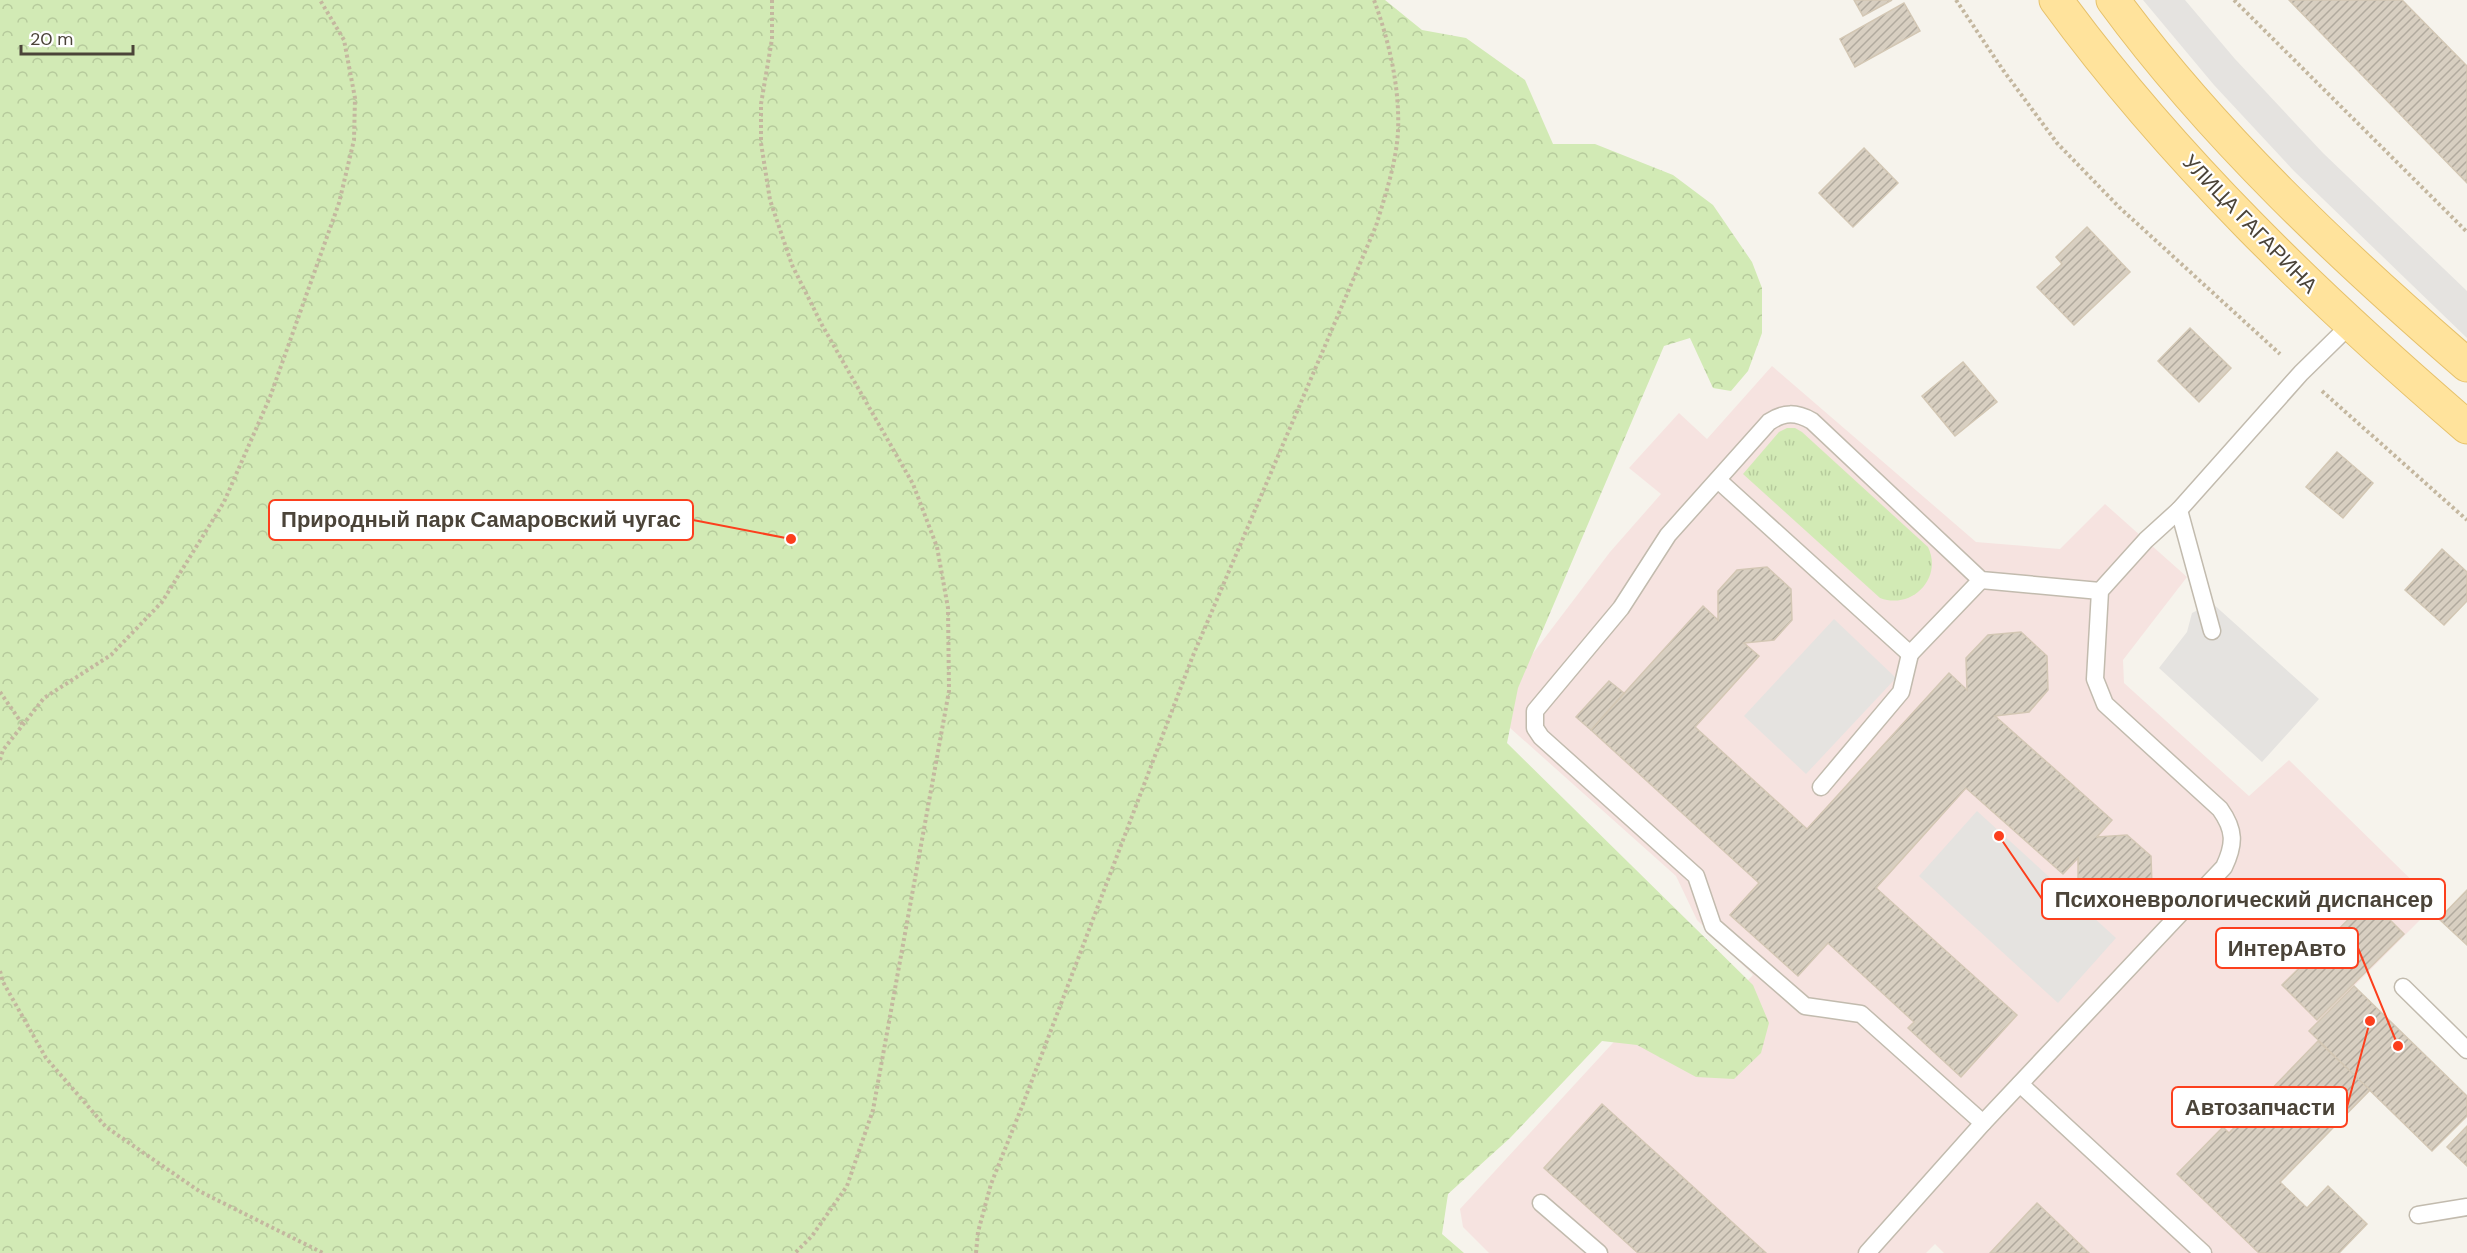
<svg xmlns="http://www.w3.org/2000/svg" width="2467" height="1253" viewBox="0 0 2467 1253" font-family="'DM Sans',sans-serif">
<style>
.medical{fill:#f6e3e0}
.grass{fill:url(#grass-tufts)}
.forest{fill:url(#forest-crowns)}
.parking{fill:#e5e3e0}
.building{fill:url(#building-hatch);stroke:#d3c7b4;stroke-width:1.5}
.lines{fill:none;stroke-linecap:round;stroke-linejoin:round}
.service-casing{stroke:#c2bbae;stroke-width:19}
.primary-casing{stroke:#e6c16a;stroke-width:35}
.path{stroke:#c4b79f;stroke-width:4;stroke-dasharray:3 3;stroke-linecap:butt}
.service{stroke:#fff;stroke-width:16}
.primary{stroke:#ffe39c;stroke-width:33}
.labels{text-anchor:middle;stroke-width:4.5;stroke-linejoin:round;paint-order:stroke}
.street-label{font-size:21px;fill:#4b4439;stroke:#fff}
.leader{fill:none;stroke:#fc3f1d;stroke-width:2}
.callout-dot{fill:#fc3f1d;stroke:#fff;stroke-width:2}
.callout{fill:#fff;stroke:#fc3f1d;stroke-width:2}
.callout-label{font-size:22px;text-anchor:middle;font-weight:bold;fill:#4b4439}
</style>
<defs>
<pattern id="grass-tufts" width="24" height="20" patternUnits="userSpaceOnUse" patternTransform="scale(1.5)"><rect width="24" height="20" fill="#d2eab5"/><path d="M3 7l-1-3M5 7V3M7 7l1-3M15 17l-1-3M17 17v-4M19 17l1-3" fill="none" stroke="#b6ca9c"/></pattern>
<pattern id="forest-crowns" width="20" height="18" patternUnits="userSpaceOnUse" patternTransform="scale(1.5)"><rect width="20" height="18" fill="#d2eab5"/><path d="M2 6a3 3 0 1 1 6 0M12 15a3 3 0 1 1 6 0" fill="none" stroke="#b6ca9c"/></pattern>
<pattern id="building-hatch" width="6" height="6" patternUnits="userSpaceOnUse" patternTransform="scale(1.5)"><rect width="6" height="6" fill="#d8cfc1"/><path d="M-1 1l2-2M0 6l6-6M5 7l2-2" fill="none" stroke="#b1aa9e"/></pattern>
</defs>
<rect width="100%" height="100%" fill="#f6f3ec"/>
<path class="medical" d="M1772,366L1976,542L2060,549L2105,504L2187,577L2123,660L2124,683L2249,796L2289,760L2436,904L2309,1031L2318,1041L2229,1133L2259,1253H1944L1935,1244L1926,1253H1489L1463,1227L1460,1209L1634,1020L1678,1053L1753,975L1697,920L1676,876L1490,710L1610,552L1661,494L1629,468L1679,413L1707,439Z"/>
<path class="grass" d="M1787,428H1795L1802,432L1928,547C1943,578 1912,610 1880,598L1743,474L1779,432Z"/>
<path class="forest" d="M0,0H1385L1422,30L1466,38L1525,80L1553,144H1595L1673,175L1713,205L1752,262L1762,288V333L1748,371L1731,391L1713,388L1690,338L1664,346L1518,688L1507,743L1753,985L1769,1023L1761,1053L1734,1079L1696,1077L1637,1045L1602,1041L1510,1138L1448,1194L1442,1234L1464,1253H0Z"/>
<g class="parking">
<path d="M2143,0H2185L2235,59L2323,153L2467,291V338L2294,171L2214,85Z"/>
<path d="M2212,603L2319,699L2262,762L2159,668L2187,632L2192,613Z"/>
<path d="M1834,619L1896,678L1806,774L1744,716Z"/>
<path d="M1977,811L2116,938L2058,1003L1919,876Z"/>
</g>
<g class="building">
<path d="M1854,0H1892L1863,16Z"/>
<path d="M2289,0H2402L2467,66V183Z"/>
<path d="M1904,3L1920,31L1855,67L1840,39Z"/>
<path d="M1864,148L1898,183L1853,227L1819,193Z"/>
<path d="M2087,227L2130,272L2074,325L2037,287L2062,264L2056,257Z"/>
<path d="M2190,328L2231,368L2199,402L2158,361Z"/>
<path d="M1963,362L1997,402L1955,436L1922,396Z"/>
<path d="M2337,452L2373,483L2343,518L2306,487Z"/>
<path d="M2442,549L2467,572V601L2444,625L2405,590Z"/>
<path d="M1767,567L1791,589L1792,620L1774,640L1744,643L1759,656L1695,727L1807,829L1949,673L1967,690L1966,658L1988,635L2021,632L2047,656L2048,690L2029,712L1995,716L2112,820L2097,837L2127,835L2151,856L2152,887L2134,907L2104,911L2078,887V858L2063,874L1966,788L1876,888L2017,1015L1961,1077L1908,1028L1914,1022L1828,943L1798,976L1730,915L1759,883L1591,730L1703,606L1718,620V591L1737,570Z"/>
<path d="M1609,681L1624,693L1591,730L1576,717Z"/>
<path d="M2467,890V945L2439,919Z"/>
<path d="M2369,899L2404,934L2317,1020L2282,985Z"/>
<path d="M2354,986L2467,1096V1116L2432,1151L2309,1031Z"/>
<path d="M2318,1041L2370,1090L2280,1182L2307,1208L2328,1186L2367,1224L2339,1253H2259L2177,1174L2223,1127L2229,1133Z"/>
<path d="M1602,1104L1766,1253H1638L1544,1168Z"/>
<path d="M2467,1126V1166L2447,1147Z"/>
<path d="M2037,1203L2089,1253H1990Z"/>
</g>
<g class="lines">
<g class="service-casing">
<g id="service">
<path d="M1718,480L1910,654L1981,580"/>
<path d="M2179,510L2212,631"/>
<path d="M1821,787L1901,692L1910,654"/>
<path d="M2403,987L2467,1050"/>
<path d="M2020,1084L2203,1253"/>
<path d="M1983,1123L1861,1014L1805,1006L1713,926L1696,876L1541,737L1535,728V711L1621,608L1668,535L1769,422C1784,412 1796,412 1812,421L1981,580L2100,591"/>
<path d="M1541,1203L1599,1253"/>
<path d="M2418,1215L2467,1207"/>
<path d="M1867,1253L1983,1123L2224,867C2235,844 2235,830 2220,809L2105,704L2095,679L2100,591L2146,540L2179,510L2301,373L2350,325"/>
</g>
</g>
<g class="primary-casing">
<g id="primary">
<path d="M2056,0C2173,160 2317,298 2467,427"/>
<path d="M2113,0C2212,135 2341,256 2467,365"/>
</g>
</g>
<g class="path">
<path d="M772,0V39L761,104V143L770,200L792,265L822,325L913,484L937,547L948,608L949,691L873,1110L847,1186L812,1236L795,1253"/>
<path d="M1956,0L2003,70L2057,143L2119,207L2280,354"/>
<path d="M2234,0L2467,232"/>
<path d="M2322,391L2467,520"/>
<path d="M0,692L23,725"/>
<path d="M0,760L3,750L44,698L111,655L162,602L224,502L270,397L339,203L354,140L355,98L344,40L320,0"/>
<path d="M0,971L3,982L46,1058L106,1127L199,1191L323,1253"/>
<path d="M976,1253L978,1232L991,1184L1023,1104L1192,658L1376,226C1385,196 1396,164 1398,132C1400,87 1389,41 1374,0"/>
</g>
<use href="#service" class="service"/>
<use href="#primary" class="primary"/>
</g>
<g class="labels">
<g class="street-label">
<text transform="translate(2250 224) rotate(46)" y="7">УЛИЦА ГАГАРИНА</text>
</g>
</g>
<path class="leader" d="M791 539L693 520M1999 836L2042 899M2398 1046L2358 948M2370 1021L2347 1107"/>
<g class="callout-dot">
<circle cx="791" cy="539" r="6"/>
<circle cx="1999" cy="836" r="6"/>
<circle cx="2398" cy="1046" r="6"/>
<circle cx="2370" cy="1021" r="6"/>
</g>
<g class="callout">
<rect x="269" y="500" width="424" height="40" rx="6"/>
<rect x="2042" y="879" width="403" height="40" rx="6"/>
<rect x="2216" y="928" width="142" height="40" rx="6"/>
<rect x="2172" y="1087" width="175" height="40" rx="6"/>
</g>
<g class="callout-label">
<text x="481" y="527">Природный парк Самаровский чугас</text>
<text x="2244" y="907">Психоневрологический диспансер</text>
<text x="2287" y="956">ИнтерАвто</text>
<text x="2260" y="1115">Автозапчасти</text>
</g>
<path d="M21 45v9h112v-9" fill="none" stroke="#4b4439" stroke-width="3"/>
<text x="30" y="45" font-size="18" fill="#4b4439" stroke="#ffffff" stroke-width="4.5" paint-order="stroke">20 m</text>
</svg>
